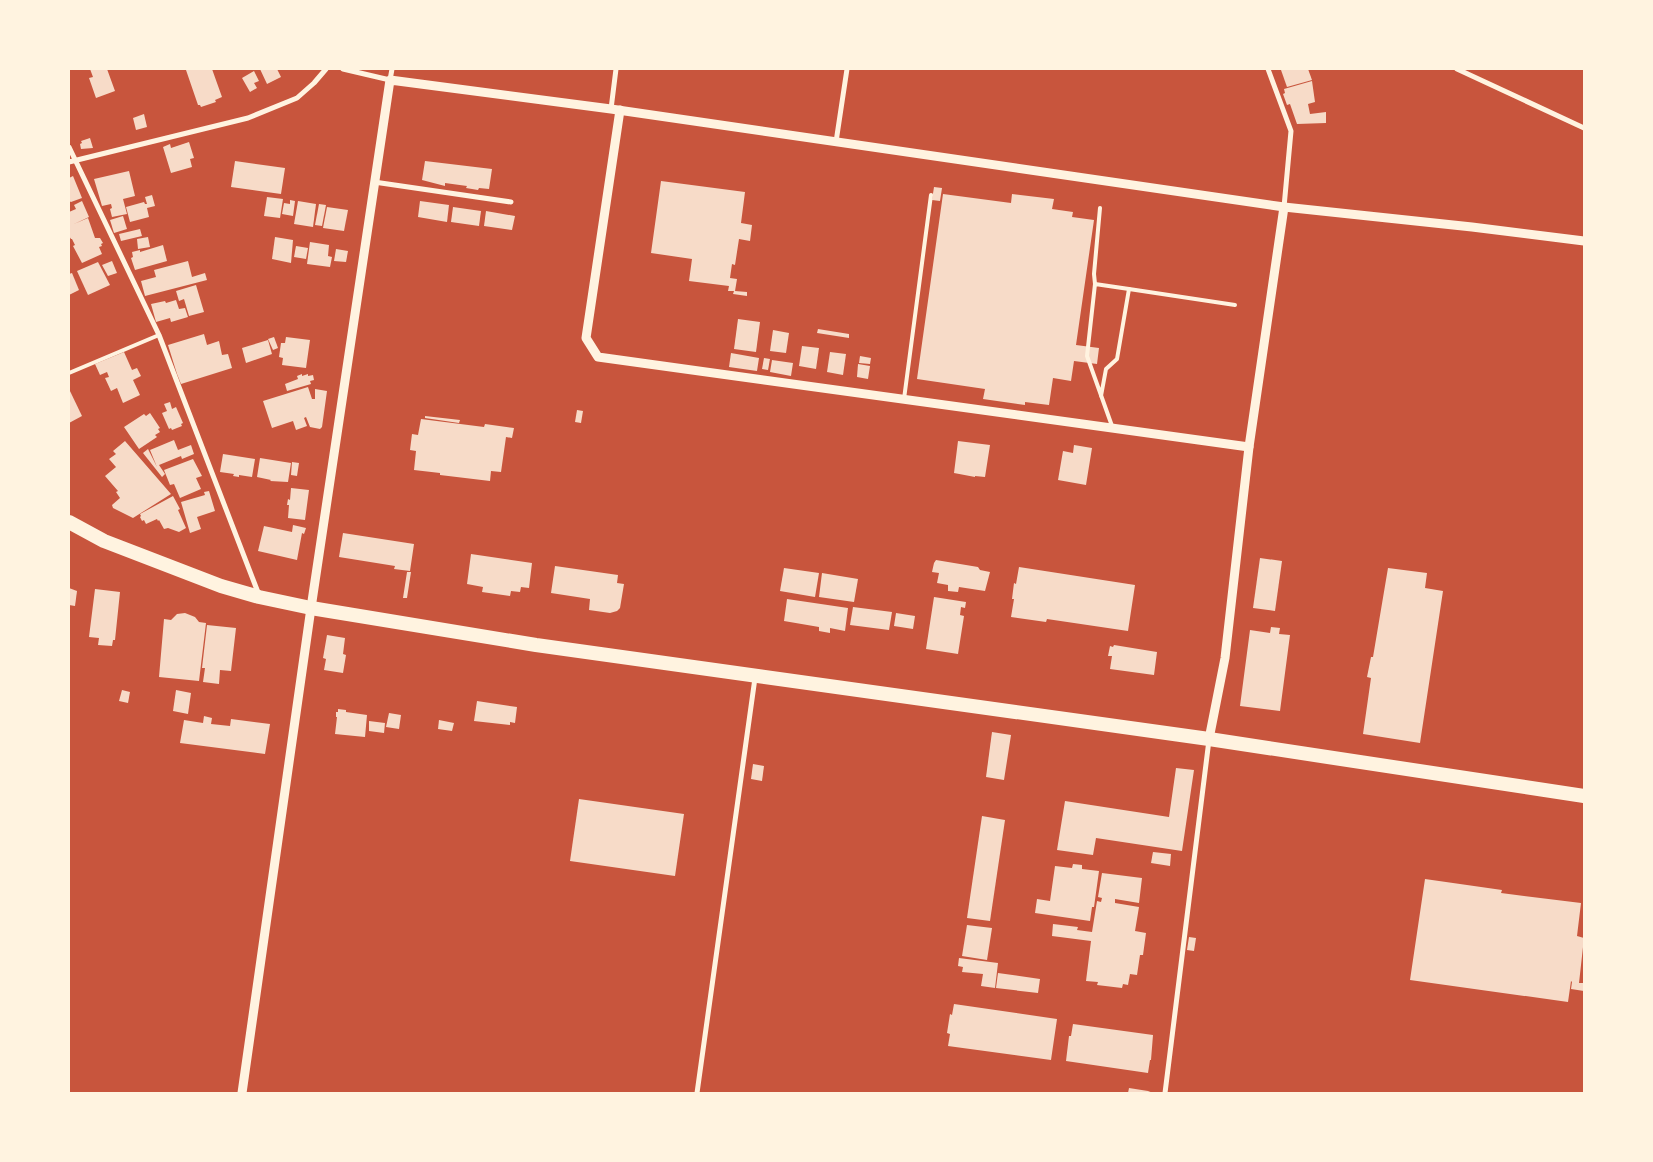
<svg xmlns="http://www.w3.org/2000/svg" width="1653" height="1162" viewBox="0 0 1653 1162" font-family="Jost,sans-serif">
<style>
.building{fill:#f7dbc8}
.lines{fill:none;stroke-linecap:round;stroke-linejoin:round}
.service{stroke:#fff3e0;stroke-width:4}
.minor{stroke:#fff3e0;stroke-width:5}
.tertiary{stroke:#fff3e0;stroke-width:9}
.trunk{stroke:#fff3e0;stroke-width:14}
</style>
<rect width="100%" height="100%" fill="#c8553d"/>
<g class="building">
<path d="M90,69H107L115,91L96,98L89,78L93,77Z"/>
<path d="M191,69H212L222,97L215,100L216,102L201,107L200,105H198L186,70Z"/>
<path d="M260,69H277L281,77L267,84Z"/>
<path d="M1285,69H1308L1312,80L1287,87L1281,70Z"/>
<path d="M254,71L259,81L254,83L257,88L250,92L242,78Z"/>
<path d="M1312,81L1315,102L1308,104L1310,114L1326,112V123L1297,124L1290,104L1287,105L1283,94L1285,93L1284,89Z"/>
<path d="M144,114L147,127L136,130L133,118Z"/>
<path d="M90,138L93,148L81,149L80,144L82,143L81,141Z"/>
<path d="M189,142L194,158L190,159L192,167L171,173L163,147L170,144L171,148Z"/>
<path d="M235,161L285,168L281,194L231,187Z"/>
<path d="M425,161L492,169L489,189L479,188L478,190L466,188L467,186L445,183V186L422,180Z"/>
<path d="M129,171L135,196L123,199L127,214L112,217L110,209L112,208L111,204L102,206L94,179Z"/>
<path d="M73,176L82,198L71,202L69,201V178Z"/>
<path d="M661,181L745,192L741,223L752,225L750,241L739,239L735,265L732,264L730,278L737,279L735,291L747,292V296L733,294L734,291H728L729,286L689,281L692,259L651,253Z"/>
<path d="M934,187L942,188L940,201L932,200Z"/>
<path d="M943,194L1011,203L1012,194L1054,199L1052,209L1073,212L1072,217L1094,220L1076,345L1099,348L1097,364L1074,361L1071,381L1053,378L1049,405L1025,402V405L983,399L985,389L917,379Z"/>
<path d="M152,195L155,206L147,208L149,217L130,222L126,207L144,202L145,204H147L145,197Z"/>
<path d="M267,197L283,199L280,218L264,216Z"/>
<path d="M290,200L295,201L293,216L282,214L284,203L290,204Z"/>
<path d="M82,201L89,217L74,224L88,218L95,238H100L103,243L101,244L102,246L99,247L102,254L82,263L73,246L75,245L72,239H71L69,236V212L76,209L74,205Z"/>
<path d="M298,201L316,204L313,227L294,224Z"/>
<path d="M420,201L449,205L447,222L418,217Z"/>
<path d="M319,204L326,205L322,226L315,225Z"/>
<path d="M327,207L348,210L344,231L323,228Z"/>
<path d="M453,207L481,211L479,226L451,222Z"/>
<path d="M486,211L515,216L512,230L484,226Z"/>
<path d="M123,216L127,229L114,233L110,220Z"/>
<path d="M140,229L142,236L121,241L119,234Z"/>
<path d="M148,237L150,247L138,249L137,239Z"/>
<path d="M275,237L293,240L291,263L272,259Z"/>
<path d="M310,242L329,245L328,256L332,257L330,267L307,264Z"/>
<path d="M163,245L167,261L135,270L131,258L133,257L132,252L140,250V252Z"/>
<path d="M296,246L308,248L306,259L294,257Z"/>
<path d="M336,249L348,251L346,262L334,261Z"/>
<path d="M112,261L117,273L108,276L102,265Z"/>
<path d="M188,261L192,277L205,273L207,280L145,296L141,281L156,277L154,270Z"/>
<path d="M98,262L110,285L88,295L77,271Z"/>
<path d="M72,273L79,290L69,295V274Z"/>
<path d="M196,285L204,312L189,316L184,299L179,301L176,291Z"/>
<path d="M176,300L179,309L185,308L188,317L171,322L170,318L156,322L151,304L165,301L166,303Z"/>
<path d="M738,319L760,322L756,352L734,349Z"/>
<path d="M818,329L849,334V338L817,333Z"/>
<path d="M773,330L789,333L786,353L770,351Z"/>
<path d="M204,334L207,345L219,341L222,355L228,354L232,368L181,384L177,374L168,345Z"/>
<path d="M274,337L278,348L273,350L268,339Z"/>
<path d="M286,337L310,340L306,368L282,365L283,358L279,357L281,343H285Z"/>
<path d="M268,340L272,354L246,363L242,348Z"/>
<path d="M802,346L819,348L816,369L799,366Z"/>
<path d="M124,352L132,370L137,368L141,376L133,380L140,395L123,403L117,388L111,391L105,378L109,377L107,372L100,375L95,364Z"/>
<path d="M830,352L846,354L843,375L827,372Z"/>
<path d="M731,353L759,358L757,371L729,367Z"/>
<path d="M860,356L871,358L870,364L859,363Z"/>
<path d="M764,358L770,359L768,370L762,369Z"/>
<path d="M772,360L793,363L791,376L770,372Z"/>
<path d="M858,364L870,366L868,379L857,377Z"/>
<path d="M302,374V376L308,374V376L313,375L314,380L310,381L311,384L287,391L285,384L298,379L297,376Z"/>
<path d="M308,387L312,399H315V389L327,391L322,427L320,429L310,427L306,417L304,418L307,426L296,430L293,421L272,428L263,401Z"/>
<path d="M69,389L82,416L69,423Z"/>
<path d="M170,402L172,409L176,407L183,423L181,424L182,426L172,430L171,428L169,429L162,413L167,411L164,404Z"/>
<path d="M577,410L583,411L581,423L575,422Z"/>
<path d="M150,413L160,428L158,429L160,432L155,435L157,437L139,449L124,427L144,414L146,416Z"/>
<path d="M425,416L460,420L459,423L425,418Z"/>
<path d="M421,419L484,427L485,424L514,428L512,438L506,437L501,472L491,471L490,481L440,475V473L414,470L416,451L410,450L412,434L418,435Z"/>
<path d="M174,440L178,450L191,445L194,454L182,459L181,456L159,465L165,474L162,477L143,453L148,449L157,467L150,450Z"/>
<path d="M125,441L171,494L133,518L113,508L112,505L120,498L116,492L118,491L105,476L116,467L109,459L116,454L113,451Z"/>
<path d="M958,441L990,445L985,477L975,476V477L954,473Z"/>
<path d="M1074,445L1092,448L1086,485L1058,480L1063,451L1073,453Z"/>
<path d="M223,454L255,459L252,477L239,475V477L233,476L234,474L220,472Z"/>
<path d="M260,458L291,463L288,482L270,481L271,480L257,477Z"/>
<path d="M193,459L202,476L196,478L201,489L180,498L174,484L170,485L164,470Z"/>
<path d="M292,462L299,463L297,476L291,475Z"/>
<path d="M291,488L309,490L305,520L288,518L289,505H287L288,499L290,500Z"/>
<path d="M209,491L215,511L197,517L201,529L190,533L181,502L205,495L204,492Z"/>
<path d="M173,496L180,509L178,510L186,528L179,532L168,528L164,529L159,520L158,521L157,519L146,524L144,520L142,521L140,517L141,516L140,514Z"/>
<path d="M293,525L306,528L304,534L302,533L297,560L258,551L264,526L292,532Z"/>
<path d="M343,533L414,544L410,571L394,569L395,566L339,557Z"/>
<path d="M471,554L532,563L529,588L521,587L520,592L511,591L510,596L482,592L483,587L467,584Z"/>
<path d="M1260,558L1282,561L1275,611L1253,608Z"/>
<path d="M936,560L978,567L980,570L990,572L985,591L959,587L958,592L948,591V585L937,583L939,573L932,572L934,563Z"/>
<path d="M555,566L618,575L617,583L624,584L620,608L617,611L610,613L589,610L590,599L551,593Z"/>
<path d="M1019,567L1135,585L1128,631L1047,619L1046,622L1011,617L1014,599H1012L1014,583L1016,584Z"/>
<path d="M784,568L819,573L815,597L780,591Z"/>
<path d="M1388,568L1427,573L1425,588L1443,591L1420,743L1363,734L1371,678L1367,677L1371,657H1373Z"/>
<path d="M407,572H411L407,598H403Z"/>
<path d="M822,573L858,579L854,602L819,597Z"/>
<path d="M69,588L77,591L75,606L69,605Z"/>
<path d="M95,589L120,592L115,640H113L112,646L98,645L99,638L89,637Z"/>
<path d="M934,597L966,602L965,608L961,607L960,615L964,616L958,654L926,649Z"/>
<path d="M787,599L848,608L845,631L830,628V633L819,631V627L784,621Z"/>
<path d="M853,607L892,612L889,630L850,625Z"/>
<path d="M185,613L195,617L199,622L206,623L199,681L159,677L164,619L171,620L177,614Z"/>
<path d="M896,613L915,616L913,629L894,626Z"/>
<path d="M207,625L236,628L231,671L220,670L219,684L203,682L205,668H202Z"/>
<path d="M1271,627L1280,628L1279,634L1290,635L1280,711L1240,706L1250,630L1270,633Z"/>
<path d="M327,635L345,638L343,654L346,655L343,673L324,670L326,659L323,658Z"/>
<path d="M1114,645L1157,652L1154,675L1110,669L1112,656H1108L1110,646L1113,647Z"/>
<path d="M122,690L130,692L128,703L119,701Z"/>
<path d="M176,690L191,693L188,714L173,711Z"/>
<path d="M477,701L517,707L515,723L510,722V725L474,721Z"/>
<path d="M338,709L346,710V712L367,715L365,737L335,734L337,717H336V712H338Z"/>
<path d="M389,713L401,715L399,729L386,727Z"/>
<path d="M204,716L212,718L211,724L230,726L231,719L270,724L265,754L180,743L184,720L203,723Z"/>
<path d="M439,720L454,723L452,731L438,729Z"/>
<path d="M369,721L385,723L384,733L369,731Z"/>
<path d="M992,732L1011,735L1004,780L986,777Z"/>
<path d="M753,764L764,766L762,781L751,779Z"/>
<path d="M1176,768L1194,770L1182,851L1096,838L1093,855L1057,850L1065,801L1169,817Z"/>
<path d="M579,799L684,814L675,876L570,861Z"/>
<path d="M982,816L1005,820L990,921L967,918Z"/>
<path d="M1153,852L1171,854L1170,866L1151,863Z"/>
<path d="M1073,864L1082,865V869L1099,871L1094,907H1092L1090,921L1035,913L1037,899L1050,901L1055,866L1072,868Z"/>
<path d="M1102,873L1142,878L1139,903L1115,899V903L1139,907L1135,931L1146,933L1143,955H1140L1137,975L1130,974L1128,985L1123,984L1122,988L1097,985L1098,982L1086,981L1091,941L1052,936L1053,924L1078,927L1077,930L1092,932L1097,901L1101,902L1102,898L1098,897Z"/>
<path d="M1425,879L1502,890L1501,893L1581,903L1577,936L1584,938L1579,983H1584V991L1571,989L1572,982L1571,981L1568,1002L1410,980Z"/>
<path d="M967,925L992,928L987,960L962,956Z"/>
<path d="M1189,937L1196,938L1194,951L1187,950Z"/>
<path d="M959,958L998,963L995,988L981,986L983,974L962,972L963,967L958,966Z"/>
<path d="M998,973L1040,979L1038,993L996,988Z"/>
<path d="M954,1004L1057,1019L1051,1060L948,1046L950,1034L947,1033L950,1014L952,1015Z"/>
<path d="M1073,1024L1153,1035L1151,1060H1150L1148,1073L1066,1061L1069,1036H1071Z"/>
<path d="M1129,1088L1148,1091L1153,1093H1128Z"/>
</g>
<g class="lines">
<g class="service">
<path d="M1095,284L1094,274L1100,208"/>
<path d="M1129,289L1235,305"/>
<path d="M69,373L159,335"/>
<path d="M1101,396L1106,369L1117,359L1129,289L1095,284L1087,356L1112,426"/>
<path d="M904,399L931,195"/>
</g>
<g class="minor">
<path d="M343,69L390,80L392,69"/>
<path d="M1268,69L1291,131L1284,207"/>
<path d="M1457,69L1584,128"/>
<path d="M611,109L616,69"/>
<path d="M836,142L847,69"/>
<path d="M69,147L159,335L259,595"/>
<path d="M69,162L248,118L297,98L314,83L326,69"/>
<path d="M374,182L511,202"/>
<path d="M697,1093L755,678"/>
<path d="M1165,1093L1209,740"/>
</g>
<g class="tertiary">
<path d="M620,110L586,338L598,357L1249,447"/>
<path d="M1209,739L1225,658L1249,447L1284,207"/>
<path d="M242,1093L311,608L390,80L611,109L1284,207L1472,227L1584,241"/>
</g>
<path class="trunk" d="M69,522L104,541L221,586L259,597L311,608L536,645L1209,739L1584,796"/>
</g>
<rect width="1653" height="1162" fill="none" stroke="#fff3e0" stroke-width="140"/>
</svg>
